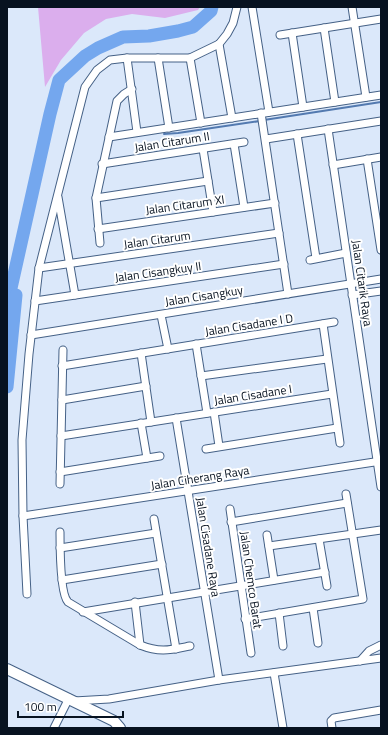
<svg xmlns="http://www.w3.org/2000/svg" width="388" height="735" viewBox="0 0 388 735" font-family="'Titillium Web',sans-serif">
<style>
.green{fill:#dbaeed}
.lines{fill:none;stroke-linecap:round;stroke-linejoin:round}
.stream{stroke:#537ab0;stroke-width:2}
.river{stroke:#74a7ee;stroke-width:13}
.street-casing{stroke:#456186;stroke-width:9}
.secondary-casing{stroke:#456186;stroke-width:12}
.street{stroke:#fff;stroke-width:7}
.secondary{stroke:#fff;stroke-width:10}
.labels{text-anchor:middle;stroke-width:4;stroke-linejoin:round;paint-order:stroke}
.street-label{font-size:12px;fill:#071220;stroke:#fff}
</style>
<rect width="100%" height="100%" fill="#dbe8fa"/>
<path class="green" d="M38,7H200L198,10L165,18L132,14L106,19L84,33L61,60L45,87Z"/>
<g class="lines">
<g class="stream">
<path d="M264,120L381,102"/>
<path d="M164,134L178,133L260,121"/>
</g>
<g class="river">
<path d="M7,306L50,114L59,80L85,56L98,48L123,37L149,36L178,31L193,27L211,11L212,7"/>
<path d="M7,387L16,295"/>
</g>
<g class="street-casing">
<g id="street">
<path d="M252,7L269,112"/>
<path d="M352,7L366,97"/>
<path d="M324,28L335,102"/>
<path d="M292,33L303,107"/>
<path d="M280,35L381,19"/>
<path d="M219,44L232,118"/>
<path d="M127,58L137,132"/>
<path d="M158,58L169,128"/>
<path d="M190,58L201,123"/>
<path d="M261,113L288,294"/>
<path d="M328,129L381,487"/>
<path d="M297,134L316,258"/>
<path d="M109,137L381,95"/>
<path d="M266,139L381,121"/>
<path d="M234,144L244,207"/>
<path d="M203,149L213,212"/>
<path d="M367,159L381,250"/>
<path d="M102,164L244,142"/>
<path d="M333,165L381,157"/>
<path d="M58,197L75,295"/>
<path d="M96,198L208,181"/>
<path d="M98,229L275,203"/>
<path d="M100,243L96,198L117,101L124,94L132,89"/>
<path d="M310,260L346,253"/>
<path d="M39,268L279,233"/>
<path d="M352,295L381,291"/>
<path d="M35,301L284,264"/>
<path d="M161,315L168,349"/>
<path d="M323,324L340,443"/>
<path d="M31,335L381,279"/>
<path d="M196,344L207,413"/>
<path d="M141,353L151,422"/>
<path d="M62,366L334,322"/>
<path d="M201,376L327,359"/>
<path d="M62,400L146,386"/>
<path d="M214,412L219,446"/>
<path d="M176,418L219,680"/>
<path d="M141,423L147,458"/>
<path d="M61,436L332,394"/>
<path d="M206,449L337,428"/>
<path d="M60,472L160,456"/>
<path d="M60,484L63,350"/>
<path d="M230,509L251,653"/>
<path d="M23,516L381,461"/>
<path d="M154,519L176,649"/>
<path d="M231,522L347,503"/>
<path d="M60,532C60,546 60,594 68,602L140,645C160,653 170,650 190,646"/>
<path d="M267,535L274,580"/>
<path d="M319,539L327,586"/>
<path d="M269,546L381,530"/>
<path d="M60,548L156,533"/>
<path d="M62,580L162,564"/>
<path d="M27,594L23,516L22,440L29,354L39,268L85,87L97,70L110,60L127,58H190L219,44L227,34L233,23L237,7"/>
<path d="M135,602L140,645"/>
<path d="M313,608L318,643"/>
<path d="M83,612L325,572"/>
<path d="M279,613L283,646"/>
<path d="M245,619L363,599L346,494"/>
<path d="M360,661L369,651L381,645"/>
<path d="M274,673L283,728"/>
<path d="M74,701L109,699L219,680L381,658"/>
<path d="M54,728L69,698"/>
<path d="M332,728L331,721L334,718L381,710"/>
</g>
</g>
<g class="secondary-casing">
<path id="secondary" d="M7,669L114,721L120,728"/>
</g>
<use href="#street" class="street"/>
<use href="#secondary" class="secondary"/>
</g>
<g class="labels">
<g class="street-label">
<text transform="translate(172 142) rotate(-9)" y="4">Jalan Citarum II</text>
<text transform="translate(185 205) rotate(-8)" y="4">Jalan Citarum XI</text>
<text transform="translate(157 240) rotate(-8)" y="4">Jalan Citarum</text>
<text transform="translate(158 272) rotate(-8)" y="4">Jalan Cisangkuy II</text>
<text transform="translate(362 283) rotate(82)" y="4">Jalan Citarik Raya</text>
<text transform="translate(204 296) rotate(-9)" y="4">Jalan Cisangkuy</text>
<text transform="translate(249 325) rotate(-9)" y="4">Jalan Cisadane I D</text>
<text transform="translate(253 395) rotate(-9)" y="4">Jalan Cisadane I</text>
<text transform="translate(200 478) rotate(-9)" y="4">Jalan Ciherang Raya</text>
<text transform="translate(208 547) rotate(81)" y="4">Jalan Cisadane Raya</text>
<text transform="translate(251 580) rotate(82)" y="4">Jalan Chemco Barat</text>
</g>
</g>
<rect width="388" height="735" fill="none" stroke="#071220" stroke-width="16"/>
<path d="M18 711v6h105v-6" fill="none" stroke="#071220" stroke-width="2"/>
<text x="24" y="711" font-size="12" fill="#071220" stroke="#ffffff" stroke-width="3" paint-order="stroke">100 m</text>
</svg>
